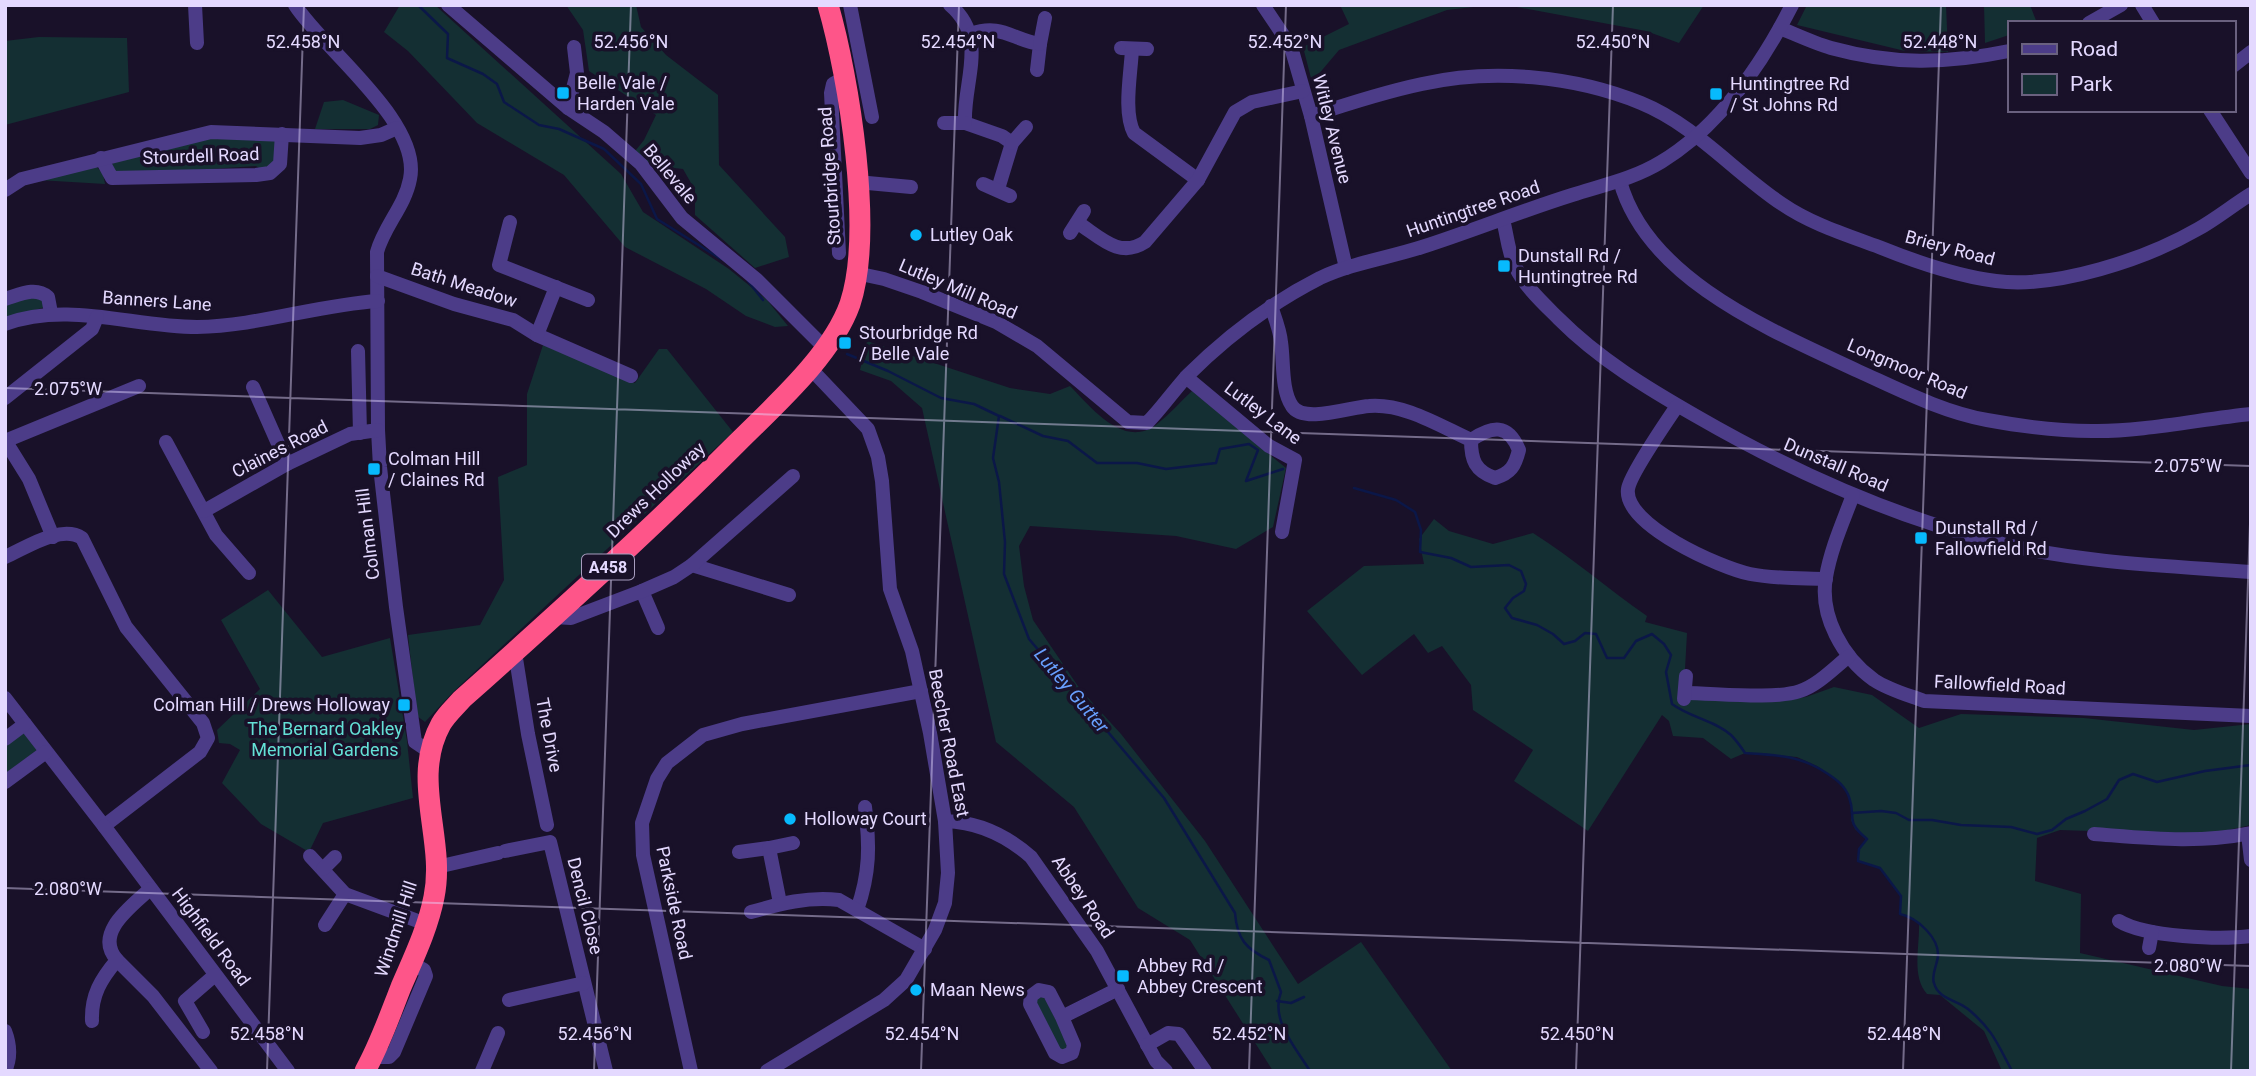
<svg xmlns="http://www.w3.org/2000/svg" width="2256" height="1076" viewBox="0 0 2256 1076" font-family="Roboto,sans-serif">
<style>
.green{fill:#142f33}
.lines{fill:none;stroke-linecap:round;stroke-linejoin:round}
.stream{stroke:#0b1748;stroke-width:2.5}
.minor{stroke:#4c3c88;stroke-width:14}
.highway{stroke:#fe5589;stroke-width:21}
.ticks{fill:none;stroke:#e4d9ff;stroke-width:2;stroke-opacity:0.45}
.poi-dot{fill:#07bafd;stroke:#191129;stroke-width:2.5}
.labels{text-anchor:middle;stroke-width:7;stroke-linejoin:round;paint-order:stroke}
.shield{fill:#191129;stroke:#a79dbf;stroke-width:2}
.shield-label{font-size:16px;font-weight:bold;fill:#e4d9ff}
.poi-label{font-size:18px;fill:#e4d9ff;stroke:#191129;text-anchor:start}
.street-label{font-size:18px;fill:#e4d9ff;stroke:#191129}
.park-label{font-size:18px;fill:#64e0d6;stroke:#191129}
.water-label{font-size:19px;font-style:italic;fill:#689ffe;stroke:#191129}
.ticks-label{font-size:18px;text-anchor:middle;fill:#e4d9ff;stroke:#191129;stroke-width:7;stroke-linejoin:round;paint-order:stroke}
</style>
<rect width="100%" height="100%" fill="#191129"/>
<g class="green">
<path d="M400,5H435L621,174L643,212L729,269L767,300L788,326L775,327L746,316L706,289L625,247L564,175L477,123L408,51L384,32Z"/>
<path d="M566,5H636L641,27L666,55L718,95L719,165L785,237L789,257L755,268L695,215V190L683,169L648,165L632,155L644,140L656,115L589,71L583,30Z"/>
<path d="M1340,5H1491L1447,10L1339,50L1312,82L1303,47L1349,24Z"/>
<path d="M1506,5H1704L1679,43L1646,31Z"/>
<path d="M1807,5H1946L1948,52L1905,51L1797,25Z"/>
<path d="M1984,5H2030L2037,23H2009V35L1985,43Z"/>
<path d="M39,37L127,38L129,92L5,125V41Z"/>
<path d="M343,100L379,115L378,125L370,129H315L324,102Z"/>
<path d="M225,137L277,141L278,152L272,166L262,170L256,166L119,175L110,166L114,162L199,139Z"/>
<path d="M96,166L103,174L105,184L38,180Z"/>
<path d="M41,295L45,306L42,308L5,318V303Z"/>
<path d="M867,341L1010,388L1050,394L1070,386C1091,407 1123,449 1156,425C1169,415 1180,402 1192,391L1286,468L1273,527L1236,549L1176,536L1030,526L1019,546L1024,586L1033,620L1080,689L1121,734L1205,841L1298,984L1361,942L1452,1071H1273L1190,940L1138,908L1074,807L996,742L922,408L891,381L860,370Z"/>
<path d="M543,345L635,383L659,349H667L733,432L453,692L425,722L417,716L408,635L480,625L504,580L498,477L527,465V394Z"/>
<path d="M1434,519L1449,531L1493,544L1533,533C1573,558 1608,589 1647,616L1645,622L1687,633L1684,687L1775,701L1806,697L1834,687L1872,695L1919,728L1961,714L2084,718L2194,730L2251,724V825L2205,835L2060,830L2037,838L2035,881L2081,894L2080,953L2222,986L2251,989V1071H2002L1984,1031L1940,995L1927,994C1911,976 1920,946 1919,923L1909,916L1900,914L1901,896L1880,868L1858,861L1859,849L1866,839L1855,829L1851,820L1852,813L1849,797L1841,783L1817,766L1797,757L1772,755L1745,753L1731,759L1703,738L1673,736L1669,721L1662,715L1588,831L1514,781L1533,750L1473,710L1471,685L1442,646L1428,653L1414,634L1362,675L1307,611L1364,566L1424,564L1419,539Z"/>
<path d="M268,590L322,657L390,638L407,741L413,798L323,823L309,852L261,824L222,783L240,750L230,744L219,743L217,730L260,689L221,620Z"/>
<path d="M23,732L37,750L5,774V745Z"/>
<path d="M1044,997L1069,1045L1062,1053L1035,1001L1036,998Z"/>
</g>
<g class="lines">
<g class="stream">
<path d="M418,5L448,34L447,58L483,74L497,84L504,102L539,125L559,129L604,149L641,184L657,219L721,259"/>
<path d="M748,281L763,300"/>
<path d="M847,354L888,371L941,398L974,404L999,416L993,458L999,482L1005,542L1004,574L1029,639L1164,798L1235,913C1237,939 1246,949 1269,960L1281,992C1270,1020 1296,1048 1310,1071"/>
<path d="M1000,416L1043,436L1068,441L1097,463H1137L1166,469L1216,463L1220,449L1249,444L1258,450L1246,481L1283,469"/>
<path d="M1354,488L1396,500L1415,512L1421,530L1420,552L1451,558L1471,567L1509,565L1521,571L1526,584L1524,591L1513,598L1505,608L1512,618L1537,625L1553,634L1564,644L1575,641L1585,633L1596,634L1607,658H1624L1636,641L1652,634L1664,644L1671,655L1666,672L1672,704C1691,718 1714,720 1731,735C1736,740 1741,747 1745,753C1777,755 1800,755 1828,774C1837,780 1845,786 1849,797C1857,819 1844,820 1867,839L1859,849L1858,861L1880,868L1901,896L1900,914C1918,918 1939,938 1938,956C1937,965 1931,976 1934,983C1938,999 1957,1000 1968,1009C1993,1030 1997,1043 2012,1071"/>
<path d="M1852,813L1881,811L1896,813L1909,820H1932L1961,825L2011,827L2037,834L2052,830L2066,819L2085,811L2107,799L2119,780L2133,774L2157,782L2205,771L2251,765"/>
<path d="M1277,1001L1291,1003L1304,997"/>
</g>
<g class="minor">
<path d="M195,5L197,43"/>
<path d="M295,5C323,49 422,122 410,179C405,206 384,226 377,252L378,430L380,467L396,607L415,742L430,752"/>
<path d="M448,5L568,108L604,132L641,164L682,218L757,280L824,347"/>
<path d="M850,5L872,117"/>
<path d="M950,5C989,38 963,81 965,123L1002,136L1012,143L998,189"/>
<path d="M1263,5L1291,47L1311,116L1346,268"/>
<path d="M2142,5L2153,23"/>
<path d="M2089,23L2121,5"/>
<path d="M1780,28C1797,35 1814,43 1831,48C1893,65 1946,64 2009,51"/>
<path d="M971,34C1001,23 1013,40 1040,44L1037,70"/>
<path d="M1040,44L1045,18"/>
<path d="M1121,48L1147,49"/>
<path d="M1132,49C1131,73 1123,112 1134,133L1198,180"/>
<path d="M2233,66L2251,52"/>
<path d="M568,108L577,73L574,47"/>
<path d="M2210,110L2251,173"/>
<path d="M1311,116C1347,104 1384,92 1422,84C1493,68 1575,76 1641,103C1695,125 1734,172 1782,204C1811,224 1847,235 1879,247C1916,262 1956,276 1996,281C2056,289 2146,259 2198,229C2216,219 2233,205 2251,194"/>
<path d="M944,123H965"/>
<path d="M1012,143L1026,127"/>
<path d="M101,158L112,178L256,175L270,173L280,164L282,134"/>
<path d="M1620,181C1647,280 1773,331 1858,371C1898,389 1942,412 1987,420C2020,426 2058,431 2092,431C2142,432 2201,419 2251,414"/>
<path d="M857,182L911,187"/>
<path d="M983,184L1010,196"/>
<path d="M5,190L22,179L211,132L360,138L381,135L397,128"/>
<path d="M1503,220C1507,234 1508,252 1515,266C1525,287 1543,303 1559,319C1599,359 1647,388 1696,416C1793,472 1895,518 2003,544C2081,563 2171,566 2251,572"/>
<path d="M510,222L499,265L588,300"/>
<path d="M1078,223C1100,237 1119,259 1145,242L1198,180L1235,112L1252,102L1303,91"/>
<path d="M1070,233L1084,211"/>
<path d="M839,253L831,93L833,84L844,78"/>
<path d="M856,273L884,279L922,292L996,322L1037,346L1128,422L1147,423C1162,408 1174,390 1188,375C1227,336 1271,303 1320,278C1352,263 1388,258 1422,247C1472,231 1521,211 1572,195C1603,185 1633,179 1661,162C1719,127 1762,64 1792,5"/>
<path d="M377,276L454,304L513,320L537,335L631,376"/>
<path d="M5,299C19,295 35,286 48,297L51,313"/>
<path d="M1271,306C1275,318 1280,330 1281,342C1284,361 1281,390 1292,406C1303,424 1351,407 1369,406C1404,403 1440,426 1471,440C1492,426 1508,423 1519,450C1515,466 1511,473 1495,478C1475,471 1471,460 1471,440"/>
<path d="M5,324C68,301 133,327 197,327C258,326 317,305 378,301"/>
<path d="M537,335L556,287"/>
<path d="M358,351L360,433"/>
<path d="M1186,377L1269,446L1295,460L1282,532"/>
<path d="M253,387L287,464"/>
<path d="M5,398L92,329L97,317"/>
<path d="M1677,406C1667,421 1630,474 1628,489C1623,525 1721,568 1750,574C1775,579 1801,578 1826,579"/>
<path d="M5,441L139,386"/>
<path d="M6,442L29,479L53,537"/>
<path d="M166,442L216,535L249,573"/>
<path d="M1853,495C1843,522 1831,548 1826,577C1819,616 1843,658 1874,680C1889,690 1908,695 1924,701L2251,716"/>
<path d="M204,511L287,464L350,434L378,430"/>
<path d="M5,557C26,548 61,524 82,538L126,627L203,723L208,738L200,752L104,826L5,698"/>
<path d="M692,565L789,595"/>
<path d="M642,591L658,628"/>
<path d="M554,617L571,618L642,591L674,577L692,565L793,476"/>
<path d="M515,652L528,734L547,825"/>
<path d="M1685,693C1715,693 1774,700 1800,691C1818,685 1834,668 1849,656"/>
<path d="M1684,699L1686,676"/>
<path d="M5,739L25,724"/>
<path d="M5,782L46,752"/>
<path d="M945,821C979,822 1006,835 1031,857L1097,951L1156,1061L1166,1071"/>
<path d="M104,826L288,1071"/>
<path d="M2094,834C2147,838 2198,844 2251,833"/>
<path d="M2248,834L2251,860"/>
<path d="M505,851L550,842L606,1071"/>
<path d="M739,852L769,848"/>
<path d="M310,856L345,894L426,924"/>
<path d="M437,867L498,853"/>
<path d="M323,869L335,857"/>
<path d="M780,903L769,848L793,843"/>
<path d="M857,910C870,873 870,845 865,807"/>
<path d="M751,912C779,904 809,896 839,900L925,949"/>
<path d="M2119,921C2145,937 2220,940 2251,936"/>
<path d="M325,925L345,894"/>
<path d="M2149,948L2152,932"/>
<path d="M117,960L153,996L211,1071"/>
<path d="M509,1000L584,983"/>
<path d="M1062,1017L1049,992L1039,990L1031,996L1030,1004L1055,1053L1062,1057L1072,1053L1074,1045L1062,1017L1118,989"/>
<path d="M92,1021C91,995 101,979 117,960C93,933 132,906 150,889"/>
<path d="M5,1031C10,1044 11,1058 5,1071"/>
<path d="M203,1032L185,1001L215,975"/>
<path d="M1147,1045L1168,1033L1179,1034L1205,1071"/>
<path d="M373,1057H389L394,1052L426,976L424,970L411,963"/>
<path d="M482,1071L498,1033"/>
<path d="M691,1071L643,855L642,823L657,779L667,763L703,735L742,724L921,691"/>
<path d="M767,1071L884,1000L906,980L935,930L945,903L948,873L945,821L930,733L912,651L890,589L882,481L878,457L868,429L810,368"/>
</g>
<path class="highway" d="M365,1071C380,1044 390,1015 401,987C413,959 428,928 434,897C446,839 410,780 441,724C446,715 455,707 462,699C555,616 648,532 737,443C775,405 832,355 850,304C874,232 849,78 828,5"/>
</g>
<path class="ticks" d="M5,388L2251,466M5,888L2251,966M267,1071L304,5M594,1071L631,5M921,1071L959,5M1249,1071L1286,5M1576,1071L1613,5M1903,1071L1941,5M2231,1071L2251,495"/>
<g class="poi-dot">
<rect x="556" y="86" width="14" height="14" rx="3.5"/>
<rect x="1709" y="87" width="14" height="14" rx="3.5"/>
<circle cx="916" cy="235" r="7"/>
<rect x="1497" y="259" width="14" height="14" rx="3.5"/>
<rect x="838" y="336" width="14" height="14" rx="3.5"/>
<rect x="367" y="462" width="14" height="14" rx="3.5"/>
<rect x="1914" y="531" width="14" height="14" rx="3.5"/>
<rect x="397" y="698" width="14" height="14" rx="3.5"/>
<circle cx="790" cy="819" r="7"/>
<rect x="1116" y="969" width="14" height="14" rx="3.5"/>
<circle cx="916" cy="990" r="7"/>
</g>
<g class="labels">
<rect class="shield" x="582" y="554.5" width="52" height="25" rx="5"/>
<g class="shield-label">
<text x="608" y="573">A458</text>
</g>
<g class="poi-label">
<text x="577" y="89">Belle Vale /<tspan x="577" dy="21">Harden Vale</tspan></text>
<text x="1730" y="90">Huntingtree Rd<tspan x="1730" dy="21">/ St Johns Rd</tspan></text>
<text x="930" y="241">Lutley Oak</text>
<text x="1518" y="262">Dunstall Rd /<tspan x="1518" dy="21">Huntingtree Rd</tspan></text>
<text x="859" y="339">Stourbridge Rd<tspan x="859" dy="21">/ Belle Vale</tspan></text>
<text x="388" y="465">Colman Hill<tspan x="388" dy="21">/ Claines Rd</tspan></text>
<text x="1935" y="534">Dunstall Rd /<tspan x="1935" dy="21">Fallowfield Rd</tspan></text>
<text x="390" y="711" text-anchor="end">Colman Hill / Drews Holloway</text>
<text x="804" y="825">Holloway Court</text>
<text x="1137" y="972">Abbey Rd /<tspan x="1137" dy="21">Abbey Crescent</tspan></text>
<text x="930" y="996">Maan News</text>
</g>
<g class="street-label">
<text transform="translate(1332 129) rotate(76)" y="6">Witley Avenue</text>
<text transform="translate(201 156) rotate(-2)" y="6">Stourdell Road</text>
<text transform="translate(670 174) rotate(50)" y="6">Bellevale</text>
<text transform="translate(830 176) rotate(-94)" y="6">Stourbridge Road</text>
<text transform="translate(1473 209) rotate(-19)" y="6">Huntingtree Road</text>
<text transform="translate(1950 248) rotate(15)" y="6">Briery Road</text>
<text transform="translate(464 285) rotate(18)" y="6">Bath Meadow</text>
<text transform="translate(958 289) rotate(23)" y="6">Lutley Mill Road</text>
<text transform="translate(157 301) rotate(4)" y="6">Banners Lane</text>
<text transform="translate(1907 369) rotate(23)" y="6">Longmoor Road</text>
<text transform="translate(1263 413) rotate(37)" y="6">Lutley Lane</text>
<text transform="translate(280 449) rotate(-27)" y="6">Claines Road</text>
<text transform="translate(1836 465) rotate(23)" y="6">Dunstall Road</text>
<text transform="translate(656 490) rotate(-44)" y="6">Drews Holloway</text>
<text transform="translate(368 534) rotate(-97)" y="6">Colman Hill</text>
<text transform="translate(2000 685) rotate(3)" y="6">Fallowfield Road</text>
<text transform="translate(549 735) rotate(79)" y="6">The Drive</text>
<text transform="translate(949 743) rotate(79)" y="6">Beecher Road East</text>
<text transform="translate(1083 897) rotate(56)" y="6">Abbey Road</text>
<text transform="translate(674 903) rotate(78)" y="6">Parkside Road</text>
<text transform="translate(585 906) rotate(76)" y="6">Dencil Close</text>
<text transform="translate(396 929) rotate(-72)" y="6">Windmill Hill</text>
<text transform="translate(211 937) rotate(53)" y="6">Highfield Road</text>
</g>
<g class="park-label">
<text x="325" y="735">The Bernard Oakley<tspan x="325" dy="21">Memorial Gardens</tspan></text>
</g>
<g class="water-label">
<text transform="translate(1072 690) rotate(50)" y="7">Lutley Gutter</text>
</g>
</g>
<g class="ticks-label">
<text x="303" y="48">52.458°N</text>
<text x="631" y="48">52.456°N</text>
<text x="958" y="48">52.454°N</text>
<text x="1285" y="48">52.452°N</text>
<text x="1613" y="48">52.450°N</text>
<text x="1940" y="48">52.448°N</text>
<text x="68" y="395">2.075°W</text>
<text x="2188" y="472">2.075°W</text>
<text x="68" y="895">2.080°W</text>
<text x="2188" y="972">2.080°W</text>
<text x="267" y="1040">52.458°N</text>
<text x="595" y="1040">52.456°N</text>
<text x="922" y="1040">52.454°N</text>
<text x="1249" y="1040">52.452°N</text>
<text x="1577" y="1040">52.450°N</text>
<text x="1904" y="1040">52.448°N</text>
</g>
<rect width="2256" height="1076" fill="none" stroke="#e4d9ff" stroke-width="14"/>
<rect x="2008" y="21" width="228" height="91" fill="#191129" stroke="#6a617f" stroke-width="2"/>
<rect x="2022" y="44" width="35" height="10" fill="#4c3c88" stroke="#6a617f" stroke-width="2"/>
<text x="2070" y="56" font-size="21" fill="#e4d9ff">Road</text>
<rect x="2022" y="74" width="35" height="21" fill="#142f33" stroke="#6a617f" stroke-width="2"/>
<text x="2070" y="91" font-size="21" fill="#e4d9ff">Park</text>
</svg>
